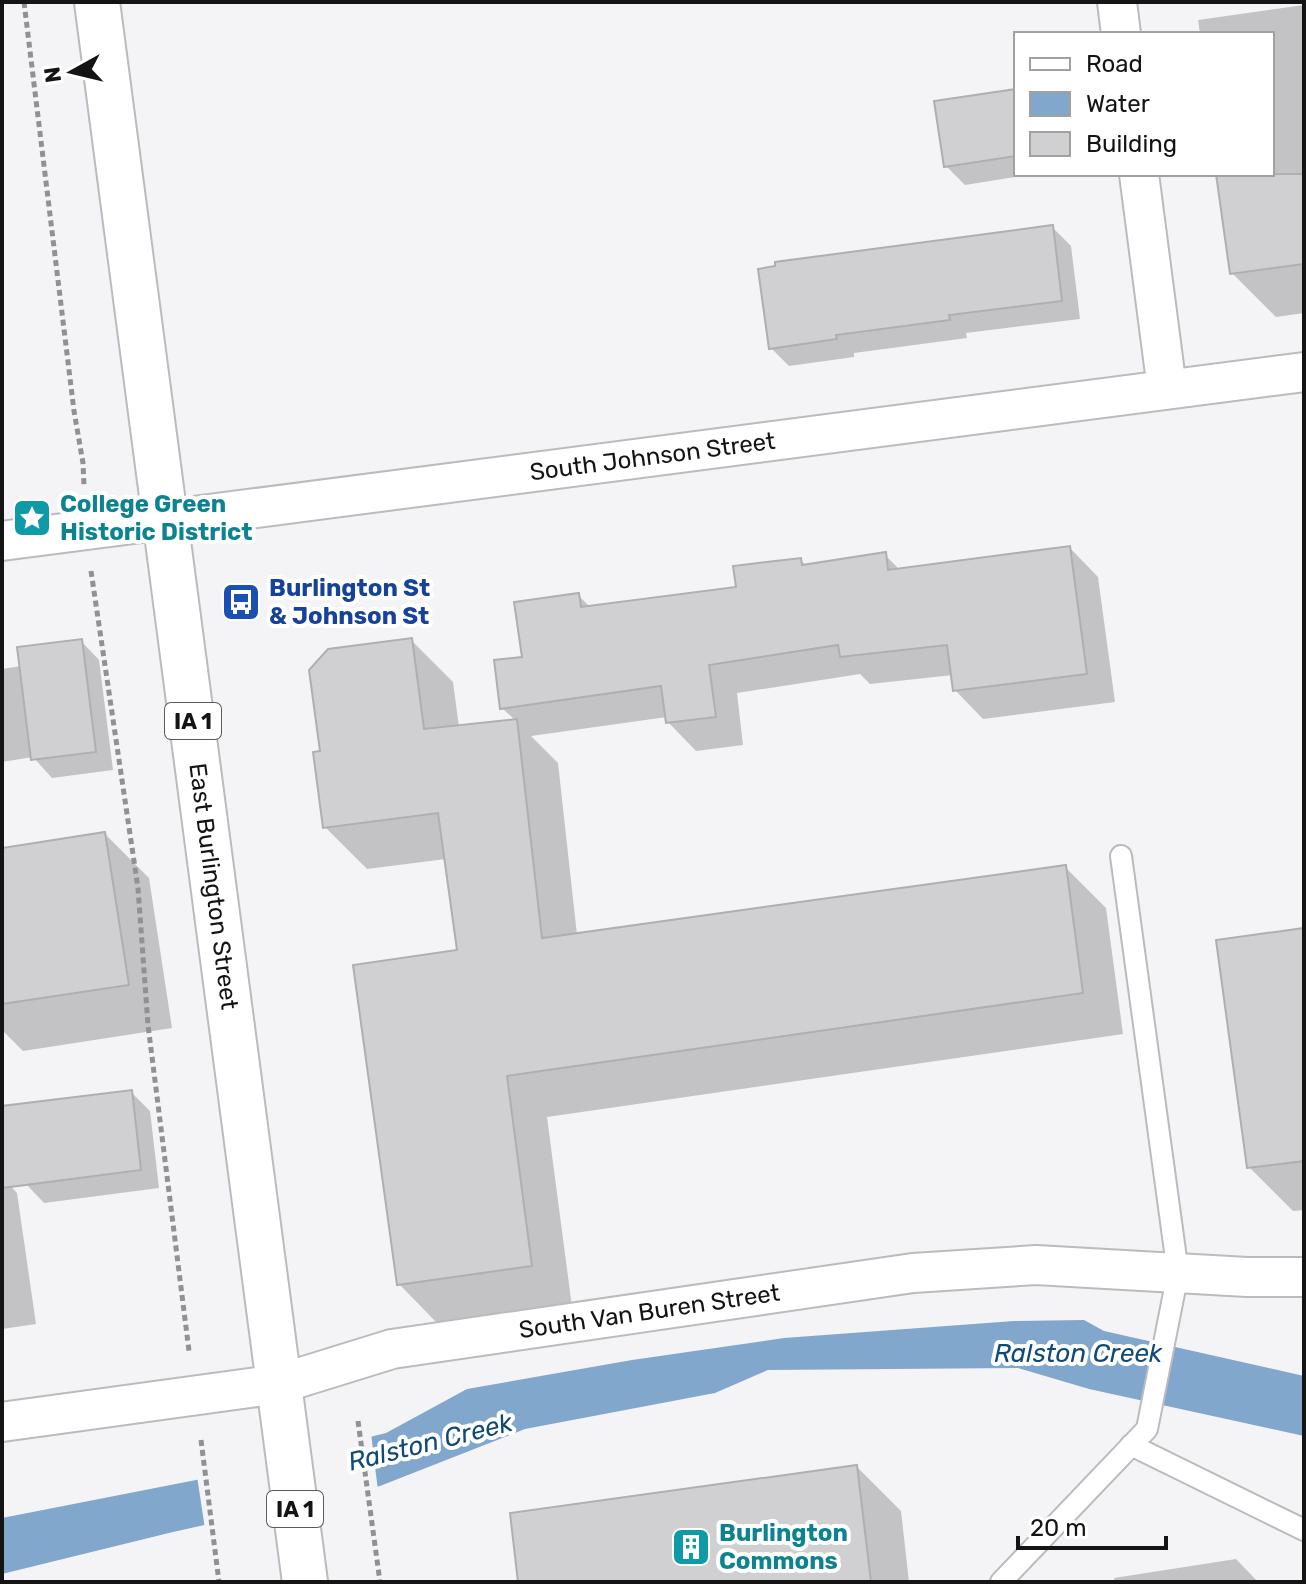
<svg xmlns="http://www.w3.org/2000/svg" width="1306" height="1584" viewBox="0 0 1306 1584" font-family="Rubik,sans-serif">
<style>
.water{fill:#82a7cc}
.pier{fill:#f4f4f7}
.shadow{fill:#0003}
.building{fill:#d0d0d3;stroke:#aeafb2;stroke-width:2}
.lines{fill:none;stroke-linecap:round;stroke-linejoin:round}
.service-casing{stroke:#bbbbbf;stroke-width:24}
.minor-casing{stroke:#bbbbbf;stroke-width:42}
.primary-casing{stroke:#bbbbbf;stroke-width:48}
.path{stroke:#919193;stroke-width:5;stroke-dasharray:6 4;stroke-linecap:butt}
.service{stroke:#fff;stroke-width:20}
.minor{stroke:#fff;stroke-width:38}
.primary{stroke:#fff;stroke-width:44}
.labels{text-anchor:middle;stroke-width:8;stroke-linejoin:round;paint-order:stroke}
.shield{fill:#fff;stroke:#5a5a5b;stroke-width:2}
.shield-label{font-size:22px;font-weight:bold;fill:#141415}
.street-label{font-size:24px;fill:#141415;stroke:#fff}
.culture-label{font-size:24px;font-weight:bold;fill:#0d838f;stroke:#fff;text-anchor:start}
.transit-label{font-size:24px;font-weight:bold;fill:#164399;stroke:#fff;text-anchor:start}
.water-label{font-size:26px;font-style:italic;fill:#104a79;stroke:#fff}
</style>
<rect width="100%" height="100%" fill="#f4f4f7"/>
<path class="water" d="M1084,1320L1104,1331L1304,1376V1436L1089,1389L1018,1368L768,1370L715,1393L525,1429L380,1486L173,1532L2,1574V1518L196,1480L386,1433L467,1389L632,1360L784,1338L1014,1321Z"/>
<path class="pier" d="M371,1433L378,1491L205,1529L197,1476Z"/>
<g class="shadow">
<path d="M1304,5V313L1276,317L1232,273L1219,174H1272V34H1200L1198,20Z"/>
<path d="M1016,91V174H1034L965,185L946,166Z"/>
<path d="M1052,227L1071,246L1080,319L966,333L967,338L854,353V357L789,366L771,348L778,268Z"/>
<path d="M1070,548L1098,577L1115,702L983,719L955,690L953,675L870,684L860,674L737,693L743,745L696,751L668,722L667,717L531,736L558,763L577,935L1065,867L1106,908L1123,1034L547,1117L572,1307L440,1326L399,1284L459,952L446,859L367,869L325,827L322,753L411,640L453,682L459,727L516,721L502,708L524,658L578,595L591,608L739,588L800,560L807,566L885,555L901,571Z"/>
<path d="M81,641L99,660L113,770L52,778L33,757L2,762V669L21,666Z"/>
<path d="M105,834L149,878L172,1028L23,1051L2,1030V850Z"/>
<path d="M1304,930V1210L1293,1211L1249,1167Z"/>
<path d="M131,1092L150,1111L159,1188L44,1203L26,1184Z"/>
<path d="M2,1177L17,1193L36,1324L2,1329Z"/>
<path d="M857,1467L901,1511L909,1582H519Z"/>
<path d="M1236,1559L1258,1582H1115L1114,1578Z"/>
</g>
<g class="building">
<path d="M1016,89V156L944,167L934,101Z"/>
<path d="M1216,174H1304V264L1230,274Z"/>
<path d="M1053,225L1062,301L949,315L950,320L836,335L837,339L769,349L758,269L775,266V262Z"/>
<path d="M1070,546L1087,674L953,691L947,645L840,657L838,645L709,665L716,717L666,723L661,686L500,709L494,660L522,657L514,602L579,593L581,607L736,587L733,566L801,558L802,565L886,552L888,570Z"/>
<path d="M412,638L424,729L517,719L542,938L1066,865L1083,993L507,1076L532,1266L397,1285L353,965L457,950L438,813L323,828L313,752L320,751L309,670L328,649Z"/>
<path d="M82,639L96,752L31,760L17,647Z"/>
<path d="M105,832L129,985L2,1004V848Z"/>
<path d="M1304,928V1161L1247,1168L1216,940Z"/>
<path d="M132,1090L141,1170L2,1188V1106Z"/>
<path d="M857,1465L871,1582H518L510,1513Z"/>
</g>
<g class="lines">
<g class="service-casing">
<g id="service">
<path d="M1131,1445L1304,1530"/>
<path d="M1001,1582L1147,1429L1178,1273L1121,856"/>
</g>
</g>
<g class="minor-casing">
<g id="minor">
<path d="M1117,2L1121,34"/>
<path d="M1139,174L1167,389"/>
<path id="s1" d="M2,541L1304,372"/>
<path id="s2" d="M2,1422L279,1384L392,1349L913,1273L1036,1265L1247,1277H1304"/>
</g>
</g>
<g class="primary-casing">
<g id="primary">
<path id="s3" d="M97,2L305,1582"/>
</g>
</g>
<g class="path">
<path d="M24,2L74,411L83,463L84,486"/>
<path d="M91,571L138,888L148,1025L189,1351"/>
<path d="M358,1421L380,1582"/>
<path d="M201,1440L219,1582"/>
</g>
<use href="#service" class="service"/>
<use href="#minor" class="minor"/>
<use href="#primary" class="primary"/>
</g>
<defs>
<g id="sight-square" transform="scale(2)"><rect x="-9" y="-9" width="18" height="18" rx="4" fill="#0f9aa8" stroke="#fff"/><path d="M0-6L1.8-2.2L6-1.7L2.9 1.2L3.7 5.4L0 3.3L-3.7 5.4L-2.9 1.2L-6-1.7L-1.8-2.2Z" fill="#fff"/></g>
<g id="bus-square" transform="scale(2)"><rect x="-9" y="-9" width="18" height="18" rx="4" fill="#1a4fb4" stroke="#fff"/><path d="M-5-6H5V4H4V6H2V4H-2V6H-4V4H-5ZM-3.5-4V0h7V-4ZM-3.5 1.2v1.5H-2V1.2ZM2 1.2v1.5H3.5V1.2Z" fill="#fff"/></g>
<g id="building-square" transform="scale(2)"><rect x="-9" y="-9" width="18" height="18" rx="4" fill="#0f9aa8" stroke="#fff"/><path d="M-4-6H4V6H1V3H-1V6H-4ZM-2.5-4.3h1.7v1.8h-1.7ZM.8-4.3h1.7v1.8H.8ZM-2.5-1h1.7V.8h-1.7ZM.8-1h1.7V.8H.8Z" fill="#fff"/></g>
</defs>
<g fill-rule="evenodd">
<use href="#sight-square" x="32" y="518"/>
<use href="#bus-square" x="241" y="602"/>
<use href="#building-square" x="691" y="1547"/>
</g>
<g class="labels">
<g class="shield">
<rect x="165" y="703" width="56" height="36" rx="6"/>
<rect x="267" y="1491" width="56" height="36" rx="6"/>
</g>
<g class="shield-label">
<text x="193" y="729">IA 1</text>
<text x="295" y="1517">IA 1</text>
</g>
<g class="street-label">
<text dy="8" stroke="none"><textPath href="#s1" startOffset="656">South Johnson Street</textPath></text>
<text dy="8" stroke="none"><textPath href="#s3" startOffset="892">East Burlington Street</textPath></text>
<text dy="8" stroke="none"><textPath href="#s2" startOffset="658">South Van Buren Street</textPath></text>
</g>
<g class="culture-label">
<text x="60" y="512">College Green<tspan x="60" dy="28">Historic District</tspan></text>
<text x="719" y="1541">Burlington<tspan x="719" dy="28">Commons</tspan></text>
</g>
<g class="transit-label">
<text x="269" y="596">Burlington St<tspan x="269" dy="28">&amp; Johnson St</tspan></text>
</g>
<g class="water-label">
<text x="1078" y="1362">Ralston Creek</text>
<text transform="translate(430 1442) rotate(-14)" y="9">Ralston Creek</text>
</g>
</g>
<rect width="1306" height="1584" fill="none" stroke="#141415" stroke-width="8"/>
<rect x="1014" y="32" width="260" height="144" fill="#ffffff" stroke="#a1a1a1" stroke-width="2"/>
<rect x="1030" y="58" width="40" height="12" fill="#ffffff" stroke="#a1a1a1" stroke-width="2"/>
<text x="1086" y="72" font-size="24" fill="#141415">Road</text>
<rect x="1030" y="92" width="40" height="24" fill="#82a7cc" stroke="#a1a1a1" stroke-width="2"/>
<text x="1086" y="112" font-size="24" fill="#141415">Water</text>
<rect x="1030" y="132" width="40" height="24" fill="#d0d0d3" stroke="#a1a1a1" stroke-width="2"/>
<text x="1086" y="152" font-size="24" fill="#141415">Building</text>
<g transform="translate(72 72) rotate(262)" stroke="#ffffff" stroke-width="6" paint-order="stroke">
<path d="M0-6L14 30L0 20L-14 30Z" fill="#141415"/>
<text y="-12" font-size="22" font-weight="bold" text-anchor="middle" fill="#141415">N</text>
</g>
<path d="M1018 1536v12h148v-12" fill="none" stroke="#141415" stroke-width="4"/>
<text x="1030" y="1536" font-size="24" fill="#141415" stroke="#ffffff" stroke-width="6" paint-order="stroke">20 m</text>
</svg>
